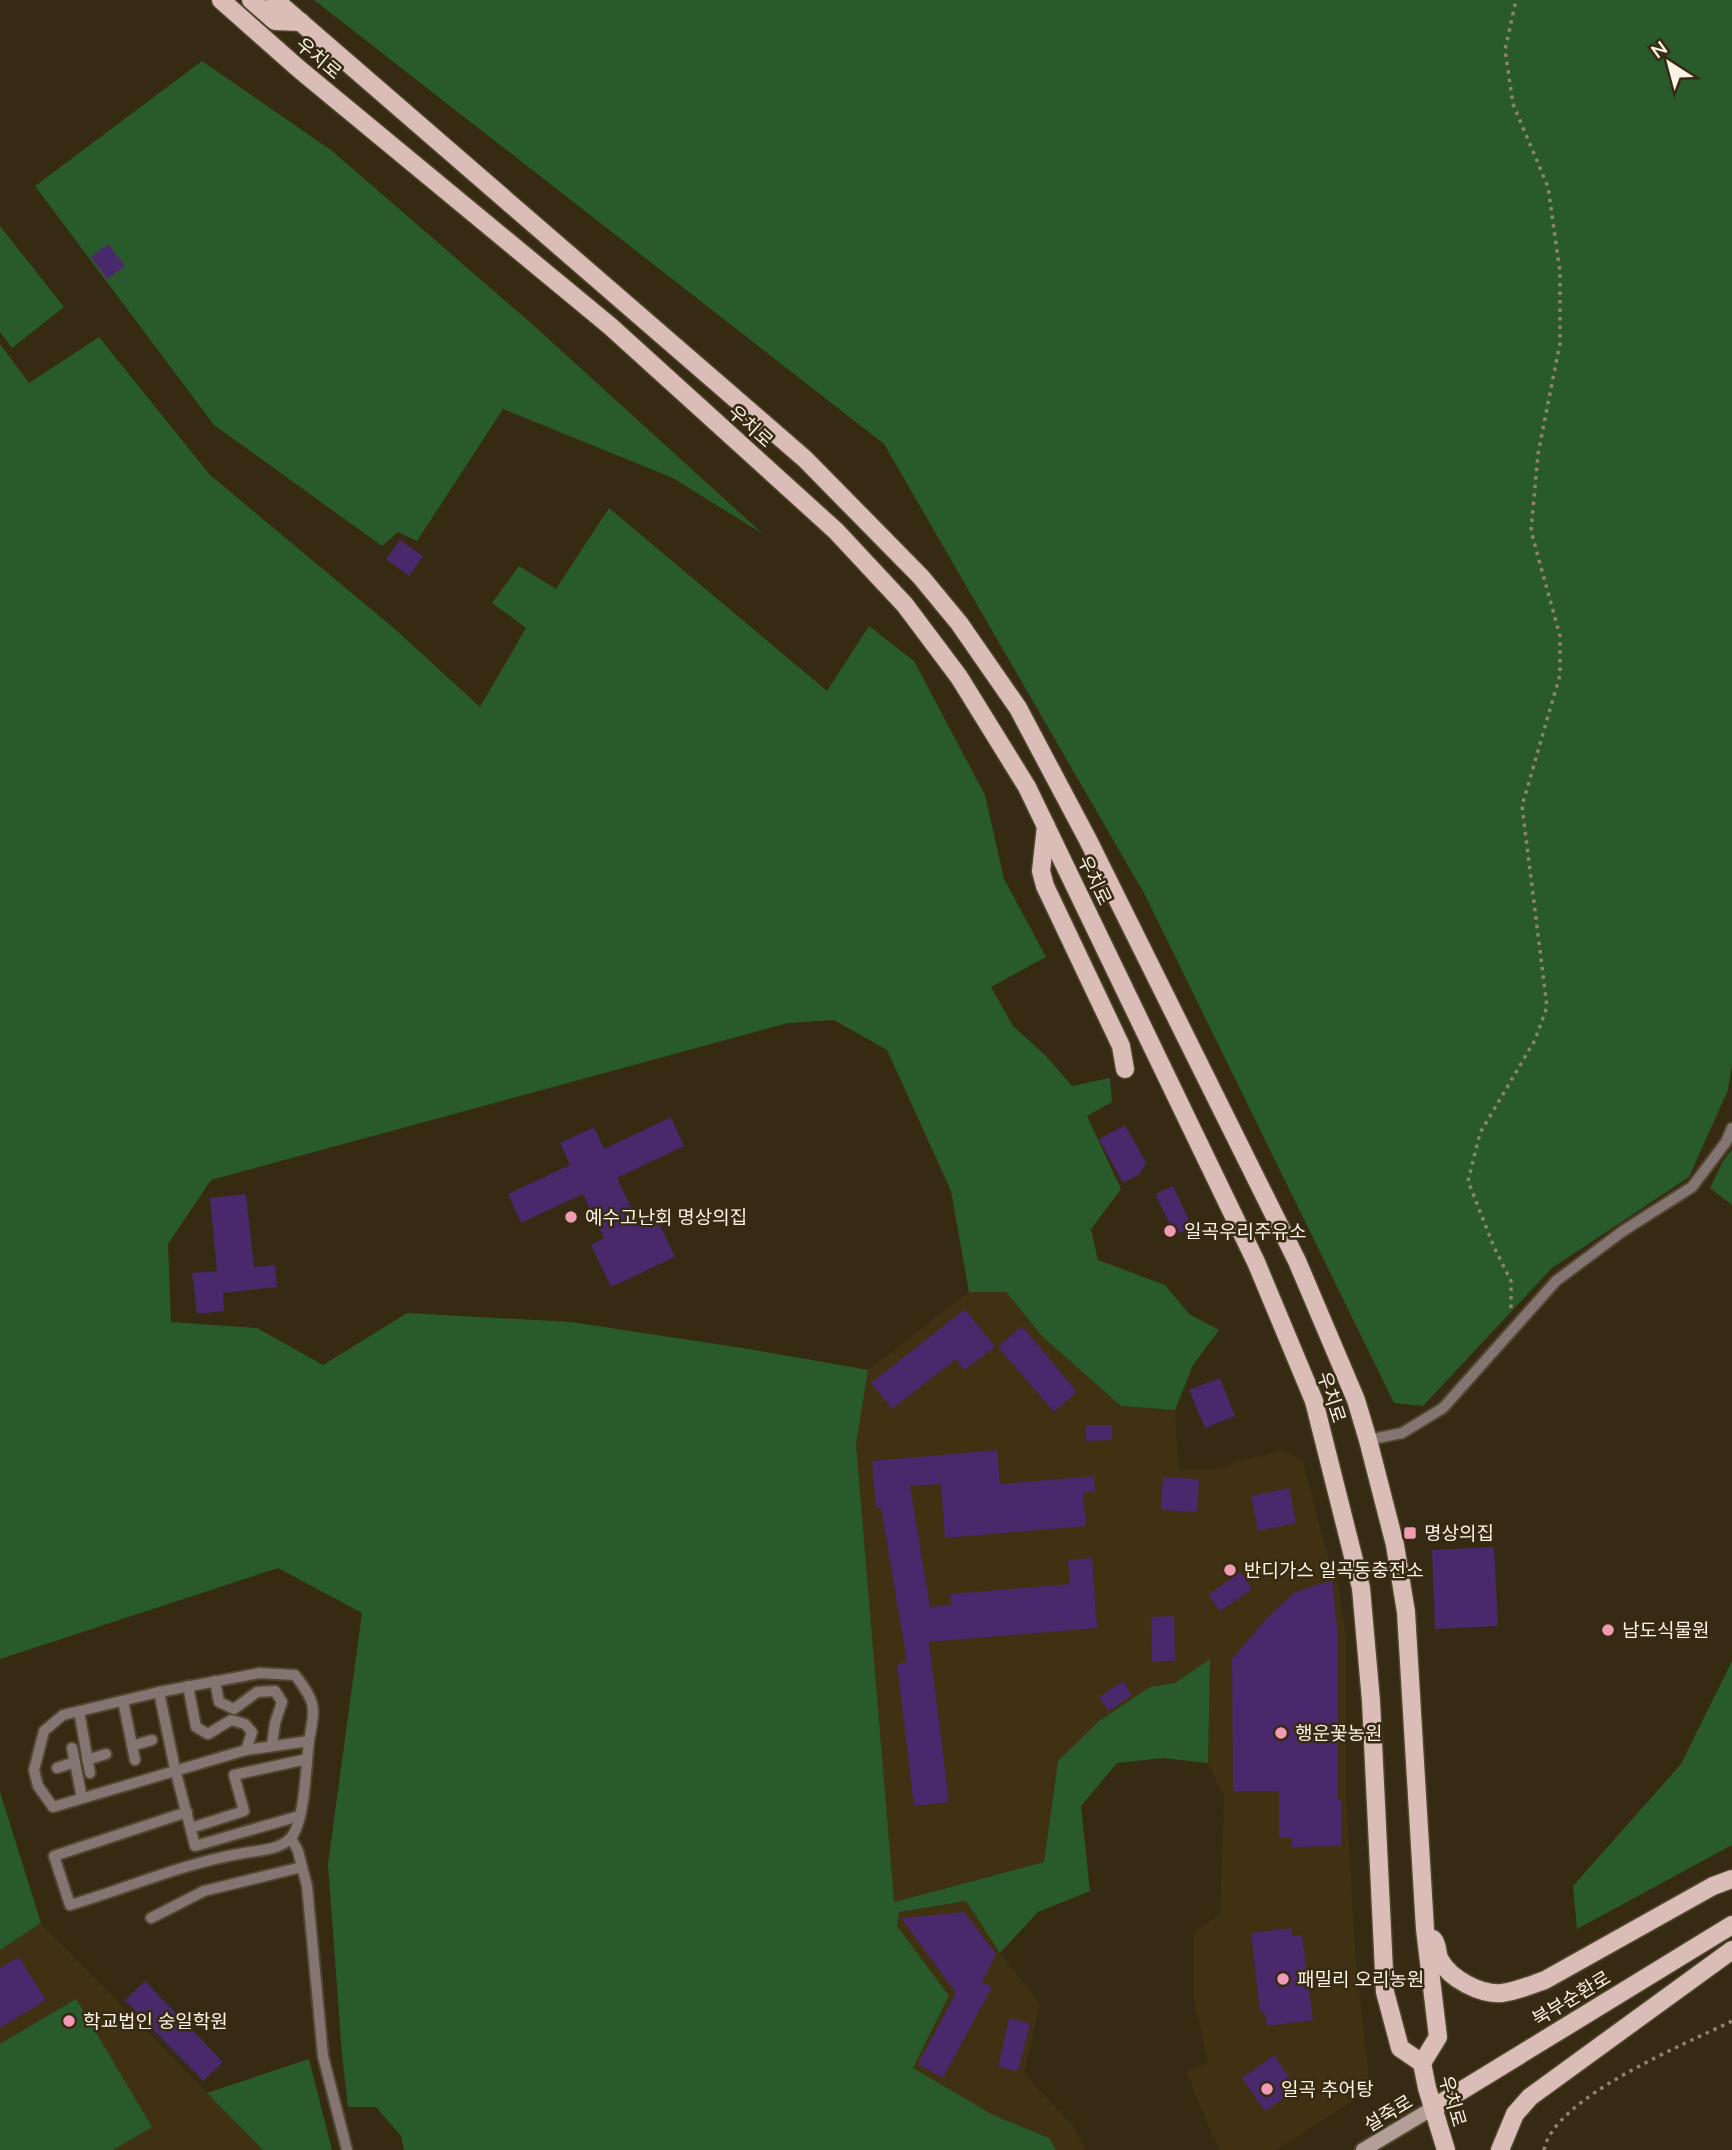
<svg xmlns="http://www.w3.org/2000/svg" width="1732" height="2150" viewBox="0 0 1732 2150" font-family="Mulish,'Noto Sans KR',sans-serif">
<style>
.built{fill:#3f3112}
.green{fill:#295a2b}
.building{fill:#49286b}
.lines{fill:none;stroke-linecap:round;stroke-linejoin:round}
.lane-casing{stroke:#514630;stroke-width:14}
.secondary-casing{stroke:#514630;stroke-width:18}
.primary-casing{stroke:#514630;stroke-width:21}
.path{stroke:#8d8370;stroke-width:3.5;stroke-dasharray:3.5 5;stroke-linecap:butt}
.lane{stroke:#837571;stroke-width:10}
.secondary{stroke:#b49e98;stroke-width:14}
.primary{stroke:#dabdb6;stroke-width:18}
.poi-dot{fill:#f19ab4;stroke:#362a13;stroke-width:2.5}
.labels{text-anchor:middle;stroke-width:5;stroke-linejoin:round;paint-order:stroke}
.street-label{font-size:19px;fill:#faf2e4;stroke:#362a13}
.poi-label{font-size:19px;fill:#faf2e4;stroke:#362a13;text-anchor:start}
</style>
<rect width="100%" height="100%" fill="#362a13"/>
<g class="built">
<path d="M969,1292H1006L1043,1337L1121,1406L1175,1410L1179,1470L1221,1469L1238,1461L1282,1451L1302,1459L1330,1565L1338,1583L1346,1636V1795L1356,1962L1370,2090L1276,2150H1219L1186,2072L1208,2064L1194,2000V1932L1220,1914L1224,1797L1208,1763L1209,1660L1175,1683L1150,1687L1058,1761L1044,1862L893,1902L856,1444L868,1370Z"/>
<path d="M966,1901L1000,1953L1040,2004L1024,2073L1073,2126L1086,2150H1056L1049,2138L995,2116L913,2068L949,1996L897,1926L899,1912Z"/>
<path d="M41,1923L263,2150H0V1950Z"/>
</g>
<g class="green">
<path d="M314,0H1732V1064L1728,1090L1689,1177L1552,1268L1423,1406L1394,1403L1145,895L884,444Z"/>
<path d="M202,61L331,150L532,324L763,534L673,478L503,409L417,541L398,532L382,546L214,425L35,186Z"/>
<path d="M0,226L64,307L12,348L0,332Z"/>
<path d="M99,337L210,475L396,630L480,707L526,628L492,603L519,566L556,589L609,508L827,691L869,626L914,661L985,795L1004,879L1046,957L991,987L1013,1026L1045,1055L1072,1086L1110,1078L1112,1102L1087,1116L1121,1189L1091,1229L1098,1260L1165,1285L1189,1314L1219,1330L1193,1365L1175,1410L1121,1406L1043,1337L1006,1292H969L951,1191L887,1050L834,1020L788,1023L211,1180L168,1244L171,1322L257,1328L323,1365L407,1313L571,1322L749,1349L868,1370L856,1444L894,1902L1044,1862L1058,1761L1099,1721L1150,1687L1175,1683L1210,1659L1208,1763L1163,1758L1117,1763L1081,1806L1090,1891L1038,1912L1000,1953L966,1901L899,1912L897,1926L949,1996L913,2068L995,2116L1049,2138L1056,2150H404L401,2136L376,2107H348L342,2055L328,1864L362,1613L278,1568L0,1659V344L29,383Z"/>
<path d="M1732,1149V1205L1710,1188L1723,1161Z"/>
<path d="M1732,1661V1845L1577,1929L1573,1886L1681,1764Z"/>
<path d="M0,1792L41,1923L0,1950Z"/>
<path d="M76,1999L152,2127L113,2150H0V2044Z"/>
<path d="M309,2059L332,2150H263L207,2093Z"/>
</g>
<g class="building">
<path d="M108,244L125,266L107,279L91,257Z"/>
<path d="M400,540L423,556L409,576L386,559Z"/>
<path d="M671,1117L684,1146L617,1178L638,1223L655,1214L675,1257L611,1287L591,1245L604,1238L583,1194L521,1223L508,1194L570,1165L560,1143L594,1127L604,1149Z"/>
<path d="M1125,1125L1146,1163L1140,1174L1123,1183L1099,1139Z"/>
<path d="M1173,1186L1192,1227L1175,1235L1155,1194Z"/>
<path d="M246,1194L254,1267L275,1265L277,1287L223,1293L224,1311L197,1314L192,1273L217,1271L210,1198Z"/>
<path d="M965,1309L995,1347L964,1370L956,1359L892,1409L871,1383Z"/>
<path d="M1022,1326L1077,1392L1054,1412L998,1347Z"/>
<path d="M1220,1378L1235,1416L1205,1428L1189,1390Z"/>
<path d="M1086,1425H1112V1440L1086,1441Z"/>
<path d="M997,1450L1000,1484L1094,1476L1095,1491L1083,1493L1086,1526L945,1538L941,1484L910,1486L930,1607L951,1605L950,1594L1070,1584L1068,1560L1092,1558L1097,1628L929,1642L949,1802L914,1806L897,1664L907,1662L881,1508H876L872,1461Z"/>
<path d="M1163,1477L1199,1479L1197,1512L1161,1510Z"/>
<path d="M1289,1488L1296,1523L1258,1531L1251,1496Z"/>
<path d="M1494,1547L1498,1626L1435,1629L1432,1550Z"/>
<path d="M1240,1572L1252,1589L1220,1611L1208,1595Z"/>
<path d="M1332,1580L1338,1636V1800H1341V1846L1292,1847V1838H1279V1791H1233L1232,1659L1267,1618L1295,1592Z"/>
<path d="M1174,1616L1175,1661L1152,1662L1151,1617Z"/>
<path d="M1123,1681L1132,1695L1109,1711L1099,1697Z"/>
<path d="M964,1912L996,1954L982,1982L992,1987L943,2078L918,2064L956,1993L901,1918Z"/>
<path d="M1292,1928V1936L1302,1935L1313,2020L1267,2026L1265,2013L1260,2011L1251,1933Z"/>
<path d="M19,1957L46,2000L0,2028V1968Z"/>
<path d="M145,1981L223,2062L203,2081L125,2000Z"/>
<path d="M1009,2018L1030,2023L1018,2071L998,2067Z"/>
<path d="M1274,2055L1297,2089L1265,2111L1242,2078Z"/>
</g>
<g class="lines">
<g class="lane-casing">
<g id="lane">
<path d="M1368,1440L1402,1433L1443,1408L1556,1281L1623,1231L1692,1187L1726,1142L1732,1128"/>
<path d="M260,1673L295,1675C317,1704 315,1706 309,1741L246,1750L53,1807L38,1786L34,1770L44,1731L63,1715L159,1692Z"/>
<path d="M215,1681L219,1702L234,1709L257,1692L275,1691L282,1702L275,1723L272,1745"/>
<path d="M188,1686L196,1727L208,1734L231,1720L245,1724L252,1732L246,1750"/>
<path d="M159,1692L175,1769L195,1846L299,1816"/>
<path d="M123,1701L135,1760"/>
<path d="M79,1711L90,1773"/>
<path d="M132,1746L152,1740"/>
<path d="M72,1748L82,1798"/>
<path d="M87,1760L106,1754"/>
<path d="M57,1768L75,1762"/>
<path d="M187,1812L54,1856L70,1905C128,1888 184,1863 244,1853C260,1850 283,1850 293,1835C305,1817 306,1764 309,1741"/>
<path d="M191,1828L244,1811L234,1775L307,1759"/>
<path d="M291,1838L298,1851L302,1867"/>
<path d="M151,1918L204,1891L302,1867L307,1886L323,2056L347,2150"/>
</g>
</g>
<g class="secondary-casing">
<path id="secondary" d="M1363,2150L1433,2108"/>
</g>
<g class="primary-casing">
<g id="primary">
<path d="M221,0L299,69L610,326L836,531L905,605L959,677L1027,787L1256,1262L1314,1401L1361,1588L1371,1701L1385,1992L1400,2048L1422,2063L1427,2088L1446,2150"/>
<path d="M251,0L275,21L301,22"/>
<path d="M275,0L805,459L921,577L959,623L1018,708L1088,840L1297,1261L1356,1400L1368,1440L1395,1545L1406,1612L1425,1929L1438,2037L1422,2063"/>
<path d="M1046,826L1041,871L1045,886L1121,1046L1125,1069"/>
<path d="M1433,1939C1439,1946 1436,1953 1440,1960C1450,1979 1481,1995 1502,1993C1517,1991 1531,1985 1545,1980L1713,1886L1732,1879"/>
<path d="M1433,2108L1732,1925"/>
<path d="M1500,2150L1515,2114L1530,2097L1732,1950"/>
</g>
</g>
<g class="path">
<path d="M1511,1308V1281L1494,1247L1468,1181L1480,1133L1535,1040L1547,1007L1522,806L1560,675V636L1531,531L1538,454L1560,343V272L1548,187L1513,104L1505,50L1516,0"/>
<path d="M1544,2150C1554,2097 1686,2044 1732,2021"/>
</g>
<use href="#lane" class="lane"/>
<use href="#secondary" class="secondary"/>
<use href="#primary" class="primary"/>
</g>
<g class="poi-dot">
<circle cx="571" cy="1217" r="7"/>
<circle cx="1170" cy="1231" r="7"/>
<rect x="1403" y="1526" width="14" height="14" rx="3.5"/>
<circle cx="1230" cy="1570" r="7"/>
<circle cx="1608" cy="1630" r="7"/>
<circle cx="1281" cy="1733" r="7"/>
<circle cx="1283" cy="1979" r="7"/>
<circle cx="69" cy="2021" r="7"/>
<circle cx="1267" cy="2089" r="7"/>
</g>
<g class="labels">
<g class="street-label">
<text transform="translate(319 58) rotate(40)" y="7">우치로</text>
<text transform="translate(751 426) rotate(42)" y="7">우치로</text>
<text transform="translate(1095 880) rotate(64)" y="7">우치로</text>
<text transform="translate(1332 1397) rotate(72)" y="7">우치로</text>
<text transform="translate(1571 1998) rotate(-31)" y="7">북부순환로</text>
<text transform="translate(1453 2101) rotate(74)" y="7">우치로</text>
<text transform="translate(1388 2113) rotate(-31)" y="7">설죽로</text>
</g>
<g class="poi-label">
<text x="585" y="1224">예수고난회 명상의집</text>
<text x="1184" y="1238">일곡우리주유소</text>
<text x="1424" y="1540">명상의집</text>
<text x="1244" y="1577">반디가스 일곡동충전소</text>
<text x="1622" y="1637">남도식물원</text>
<text x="1295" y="1740">행운꽃농원</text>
<text x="1297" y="1986">패밀리 오리농원</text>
<text x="83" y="2028">학교법인 숭일학원</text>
<text x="1281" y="2096">일곡 추어탕</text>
</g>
</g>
<g transform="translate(1669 63) rotate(324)" stroke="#362a13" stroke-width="5" paint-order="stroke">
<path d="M0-5L12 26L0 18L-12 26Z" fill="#faf2e4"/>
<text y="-10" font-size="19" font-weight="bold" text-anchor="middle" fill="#faf2e4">N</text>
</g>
</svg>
